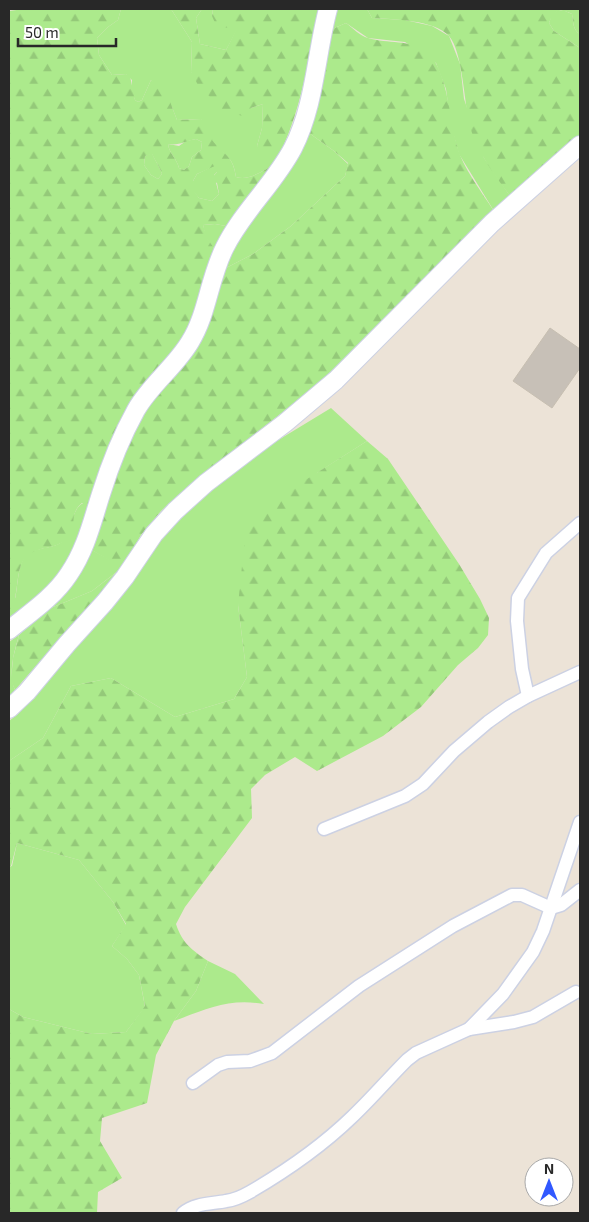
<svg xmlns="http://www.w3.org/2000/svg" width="589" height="1222" viewBox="0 0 589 1222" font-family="'Exo 2',sans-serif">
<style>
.grass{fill:#acea8c}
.forest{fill:url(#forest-firs);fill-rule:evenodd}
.building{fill:#c7c0b7;stroke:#c7bfb1}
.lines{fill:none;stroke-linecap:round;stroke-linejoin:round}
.street-casing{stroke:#ccd1e3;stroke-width:15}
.secondary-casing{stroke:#ccd1e3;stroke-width:20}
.street{stroke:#fff;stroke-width:12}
.secondary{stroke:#fff;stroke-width:18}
</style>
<defs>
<pattern id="forest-firs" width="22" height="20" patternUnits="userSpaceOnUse" patternTransform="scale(1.25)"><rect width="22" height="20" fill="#acea8c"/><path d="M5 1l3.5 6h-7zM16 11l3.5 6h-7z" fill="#94c979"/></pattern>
</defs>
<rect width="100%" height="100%" fill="#ece3d7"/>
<g class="grass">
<path d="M121,9H171L192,42L191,72L251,108L263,104L262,128L257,146L274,165C262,171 249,181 236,177C233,154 224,157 212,141C208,134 205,126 201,119L177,120L172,107L151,80L142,100L138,102L135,100L132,91V80L126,74L112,75L99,55L97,38L108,27L118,20Z"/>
<path d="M202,9H213L212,16L240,24L226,50L200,44L196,18Z"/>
<path d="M334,9H367L372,18L405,20L432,26L449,36L460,64L464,99L484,158L510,196L494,211L459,154L451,125L446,89L436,63L405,42L368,38L346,23L330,30Z"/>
<path d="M557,11H565L572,14C573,21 573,31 580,34V48L554,31L549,23L552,14Z"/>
<path d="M309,133L334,151L348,164L345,176L291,226L253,254L226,268L234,247L241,236L288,172Z"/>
<path d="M196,139L202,142L201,150L192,157L189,166L184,170L179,168C177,159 169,153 168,144L179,146L186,141Z"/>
<path d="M152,153C155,161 160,167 162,174L158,179L151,175L144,165L145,156Z"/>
<path d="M217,164V172L214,175L219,194L212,201L199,198L193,191V181L197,174Z"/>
<path d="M215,224L226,226L214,248L206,238L203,225Z"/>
<path d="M331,408L367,441L317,473L238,605L247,677L234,699L175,717L111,678L71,686L43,738L9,761V721L18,714L117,601L169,523L257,453Z"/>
<path d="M87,502L90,504L80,538L61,572L28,607L15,599C18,586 17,572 23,560C30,545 54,551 64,540C74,530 70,505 87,502Z"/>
<path d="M90,549L123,567L92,591L46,610Z"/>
<path d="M19,635C14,653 8,672 15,690L9,696V642Z"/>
<path d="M17,843L79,860L113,902L126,925L112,946L127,959L139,975L145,1007L126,1032L92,1034L23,1017L9,1009V867L12,866Z"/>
<path d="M208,961L235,974L264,1004C228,998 207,1009 174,1021L196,991Z"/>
</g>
<g class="forest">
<path d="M24,9H121L118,20L108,27L97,38L99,55L112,75L126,74L130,76L135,100L138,102L142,100L151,80L166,91L177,120L201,119L217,127L212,140C224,155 233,155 236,177C249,181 262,171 274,165L261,159L257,146L262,128L263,104L251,108L242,116L222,109L198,85L191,72L192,42L171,9H202L196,18L200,44L226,50L239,24L228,28L216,25L212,16L213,9H319C308,61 301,115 275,163C262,186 240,204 226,226L215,224L203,225L207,238L214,248L189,327L181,340L153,376L90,504L82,503C69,514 76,524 71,538C65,540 62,543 57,545C49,548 41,548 33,552C16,560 19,582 15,598L24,602L28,607L9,621V11ZM196,139L202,142L201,150L192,157L189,166L184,170L179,168C177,159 169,153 168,144C179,146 185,141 196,139ZM152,154C155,161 160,167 162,174L158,179L151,175L144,165L145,156ZM217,165V172L210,180L217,183L219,194L212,201L199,198L194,191L193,181L197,174Z"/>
<path d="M367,9H580V34C573,31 573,21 572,14C559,8 554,10 549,23L554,31L580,48V136L510,196C495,175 476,151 470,126C464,104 463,52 449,36C435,20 392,19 372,18Z"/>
<path d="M346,23C353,28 360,36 368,38C388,44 410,39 427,52C449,71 449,124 459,152C465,170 483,194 494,211L454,248L351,353L312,389L183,491L161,511L141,535L123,567L89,609L57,642L15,690L11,680L13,658L19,635L46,610L92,591L122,568L90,549L118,465L133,429L152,397L208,323L226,268L253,254L291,226L345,176L348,163L334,151L309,133L323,73L330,30Z"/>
<path d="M367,441L388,459L459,564L480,599L489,618L488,635L478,648L458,665L421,707L383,736L317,771L295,757L265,775L251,789L252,818L185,907L176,924C182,943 192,950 208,961L196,991L174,1021L156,1055L147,1103L102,1118L100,1141L122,1178L98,1192L97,1213H9V1009L23,1017L92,1034L126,1032L145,1006L139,975L127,959L112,946L126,924L113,902L79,860L17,843L11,866L9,867V761L43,738L71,686L111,678L175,717L234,699L247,677L238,605L247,517Z"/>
</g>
<path class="building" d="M550,328L580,349V368L552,408L513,381Z"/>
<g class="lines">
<g class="street-casing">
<g id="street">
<path d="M528,696L522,669L517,621L518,598L546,553L580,523"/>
<path d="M324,829L405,796L423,784L454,751L488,722L509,707L528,696L580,672"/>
<path d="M469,1029L514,1022L533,1017L576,992"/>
<path d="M193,1083L218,1065L227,1062L250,1061L272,1053L359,986L453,926L512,895H522L551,908L561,905L580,890"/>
<path d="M183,1213C195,1203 211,1204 226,1201C235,1200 243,1196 250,1192C286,1171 322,1146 352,1117C371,1099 388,1079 407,1060L416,1053L469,1029L503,994L533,952L543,931L580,822"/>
</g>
</g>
<g class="secondary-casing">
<g id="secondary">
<path d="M9,630C30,613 54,597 69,574C86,549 92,522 101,494C110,465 121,437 136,410C150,385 175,367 190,342C208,313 209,278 225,247C243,211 274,184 293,148C315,105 316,54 328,9"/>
<path d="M9,709L27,692L67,644L105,602L125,577L154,534L175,511L206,483L285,423L336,380L492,223L580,145"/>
</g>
</g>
<use href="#street" class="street"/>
<use href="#secondary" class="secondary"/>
</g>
<rect width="589" height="1222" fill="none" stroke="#282828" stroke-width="20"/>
<g transform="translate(549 1182)"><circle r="24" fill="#ffffff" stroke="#a9a9a9"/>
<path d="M0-4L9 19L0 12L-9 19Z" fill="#3158ff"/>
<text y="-8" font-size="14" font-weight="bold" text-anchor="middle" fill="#282828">N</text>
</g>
<path d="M18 38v8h98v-8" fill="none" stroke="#282828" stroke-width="2.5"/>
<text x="25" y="38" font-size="15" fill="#282828" stroke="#ffffff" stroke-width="4" paint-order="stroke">50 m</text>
</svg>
